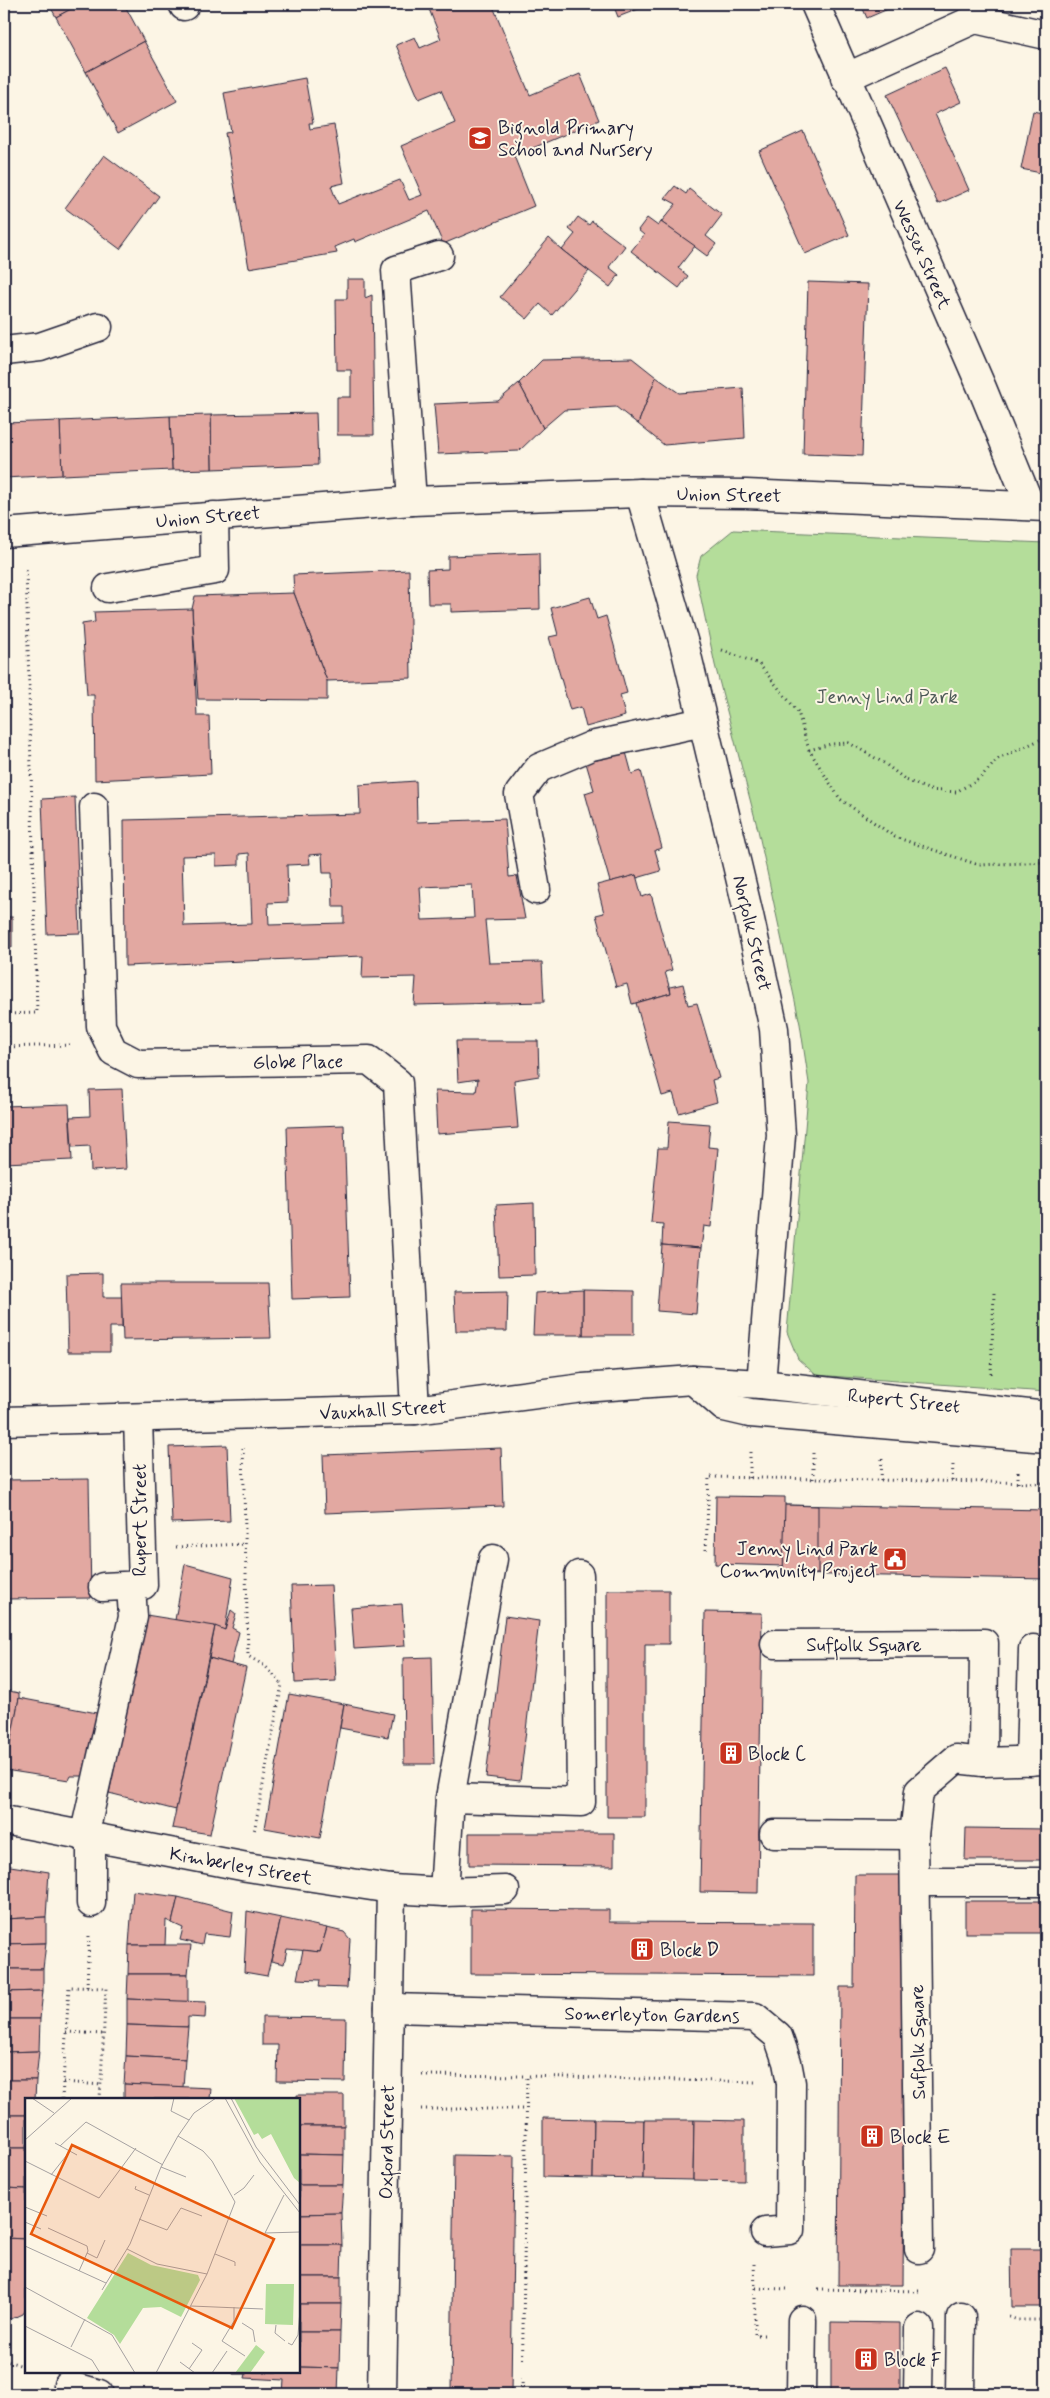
<svg xmlns="http://www.w3.org/2000/svg" width="1050" height="2398" viewBox="0 0 1050 2398" font-family="Mynerve,sans-serif">
<style>
.green{fill:#b4dd9a;stroke:#6b806a}
.building{fill:#e2a8a1;stroke:#22223b;fill-rule:evenodd}
.lines{fill:none;stroke-linecap:round;stroke-linejoin:round}
.minor-casing{stroke:#22223b;stroke-width:31}
.path{stroke:#22223b;stroke-width:3;stroke-dasharray:1 4;stroke-linecap:butt}
.minor{stroke:#fcf5e5;stroke-width:28}
.labels{text-anchor:middle;stroke-width:4;stroke-linejoin:round;paint-order:stroke}
.poi-label{font-size:19px;fill:#22223b;stroke:#fcf5e5;text-anchor:start}
.street-label{font-size:19px;fill:#22223b;stroke:#fcf5e5}
.park-label{font-size:19px;fill:#4e5a58;stroke:#fcf5e5}
.inset-road{fill:none;stroke:#a5a1a1;stroke-width:1}
.view{fill:#e8590c;fill-opacity:0.15;stroke:#e8590c;stroke-width:2.5}
.inset-edge{fill:none;stroke:#22223b;stroke-width:2.5}
</style>
<rect width="100%" height="100%" fill="#fcf5e5"/>
<filter id="ink" filterUnits="userSpaceOnUse"><feTurbulence type="fractalNoise" baseFrequency=".02" numOctaves="2"/><feDisplacementMap in="SourceGraphic" scale="10" xChannelSelector="R" yChannelSelector="G"/><feConvolveMatrix kernelMatrix="1 2 1 2 8 2 1 2 1" color-interpolation-filters="sRGB"/></filter>
<g filter="url(#ink)">
<path class="green" d="M733,530L1046,543V1392L816,1375L798,1359L787,1332L809,1083L800,1024L758,830L715,665L696,575L701,556Z"/>
<g class="building">
<path d="M49,4H80L56,17Z"/>
<path d="M80,4H124L144,41L86,72L56,17Z"/>
<path d="M427,4H492L530,95L580,74L599,120L514,156L534,206L443,244L429,211L355,242L354,239L335,247L337,253L249,268L225,133L231,132L224,93L305,78L313,123H309L310,129L334,125L344,183L331,186L338,204L400,180L409,200L422,195L401,146L455,123L441,90L419,99L396,45L415,37L420,48L441,39Z"/>
<path d="M606,4H651L618,17L613,4L607,6Z"/>
<path d="M861,4H886L888,9L867,18Z"/>
<path d="M886,4H904L888,9Z"/>
<path d="M144,41L177,101L118,133L86,72Z"/>
<path d="M945,68L961,102L935,114L969,190L938,204L887,95Z"/>
<path d="M1033,111L1046,114V174L1021,169Z"/>
<path d="M803,131L849,235L805,254L759,151Z"/>
<path d="M104,155L159,196L120,249L65,208Z"/>
<path d="M675,186L686,194L689,189L722,215L706,236L716,244L707,256L661,222L676,204L665,198Z"/>
<path d="M578,217L589,225L592,221L625,246L609,267L619,275L610,287L562,250L575,234L569,229Z"/>
<path d="M647,218L658,226L661,222L695,246L678,268L688,276L679,288L631,251L644,235L638,230Z"/>
<path d="M549,238L562,250L589,271L552,315L540,304L527,319L500,297Z"/>
<path d="M347,279H365V298L372,295L374,435H337V397H351V370H337L336,299H347Z"/>
<path d="M808,282L868,284L862,456L803,454Z"/>
<path d="M632,358L656,377L638,424L616,407L564,410L543,428L519,383L542,360Z"/>
<path d="M656,377L679,393L743,388L745,438L664,445L638,424Z"/>
<path d="M519,383L543,428L519,451L438,454L434,404L498,401Z"/>
<path d="M316,413L318,465L212,469L211,415Z"/>
<path d="M211,415L212,469L172,470L170,416Z"/>
<path d="M170,416L172,470L62,475L60,421Z"/>
<path d="M60,421L62,475L4,478V423Z"/>
<path d="M539,553L540,609L451,612V604H428L427,570L448,569V556Z"/>
<path d="M409,570L411,678L327,681L294,593L293,575Z"/>
<path d="M294,593L327,681V700L198,699L192,609L195,596Z"/>
<path d="M590,597L597,619L606,616L627,693L620,695L625,716L586,727L581,707L570,710L549,637L558,635L551,608Z"/>
<path d="M192,609L197,716H209L211,774L95,780L94,695H87L82,624L95,622L94,612Z"/>
<path d="M626,752L632,774L641,771L662,848L655,850L661,871L637,878L636,875L610,882L585,793L594,790L586,763Z"/>
<path d="M416,781L417,822L505,819L509,877L517,876L525,919L485,920L489,963L542,962L544,1002L414,1005L416,977L362,978L363,956L125,966L124,820L360,814L359,785ZM249,853L252,924L184,926L182,856L216,855V866L239,865V854ZM322,854L323,873H332L333,907H344V923L269,925L268,903L288,902L287,865L310,864L309,855ZM472,885L474,918L422,920L420,887Z"/>
<path d="M75,797L80,933L47,934L42,799Z"/>
<path d="M636,875L642,897L651,894L672,970L665,972L671,993L632,1004L627,984L616,987L596,915L604,913L597,885Z"/>
<rect x="4" y="917" width="8" height="30"/>
<path d="M683,984L688,1005L697,1003L719,1078L712,1080L717,1102L679,1113L673,1093L662,1096L636,1003L671,993L670,987Z"/>
<path d="M456,1041H538L539,1076L514,1080L518,1128L437,1134L435,1091L476,1092L478,1079L458,1082Z"/>
<path d="M122,1089L126,1169L91,1171L90,1146L72,1147L70,1117L90,1116L89,1090Z"/>
<path d="M69,1104L72,1160L4,1163V1106Z"/>
<path d="M669,1121L710,1124L708,1147L718,1148L711,1227L704,1226L701,1248L662,1245L663,1224L651,1223L658,1148H667Z"/>
<path d="M344,1125L350,1297L292,1299L287,1127Z"/>
<path d="M534,1203L535,1275L499,1276L496,1205Z"/>
<path d="M662,1245L701,1248L696,1314L657,1311Z"/>
<path d="M103,1273V1297H122V1327H110V1352H68L66,1274Z"/>
<path d="M121,1283H268L271,1338L123,1340Z"/>
<path d="M583,1290L634,1291V1335H583Z"/>
<path d="M583,1290V1335H533L535,1293Z"/>
<path d="M508,1291L507,1331H456L454,1292Z"/>
<path d="M227,1445L230,1521L172,1523L169,1447Z"/>
<path d="M501,1448L503,1506L325,1513L323,1455Z"/>
<path d="M89,1479L91,1598L4,1599V1480Z"/>
<path d="M716,1496L785,1497V1505L1046,1510V1579L783,1574L784,1566L715,1564Z"/>
<path d="M785,1505L818,1506V1574H783Z"/>
<path d="M185,1564L233,1577L225,1630L175,1620Z"/>
<path d="M331,1585L336,1681L295,1683L291,1586Z"/>
<path d="M607,1590H669V1644H645V1817H607Z"/>
<path d="M402,1604L405,1646L354,1649L351,1608Z"/>
<path d="M231,1610L236,1614L232,1628L239,1632L231,1664L209,1658L215,1626L225,1630Z"/>
<path d="M705,1612L762,1613L758,1893L700,1892Z"/>
<path d="M146,1615L215,1626L176,1810L109,1793Z"/>
<path d="M505,1616L539,1621L520,1781L486,1777Z"/>
<path d="M432,1657L434,1764H404L403,1658Z"/>
<path d="M209,1658L246,1668L210,1834L172,1828Z"/>
<path d="M4,1690L19,1693V1698L7,1763H4Z"/>
<path d="M289,1694L344,1704L320,1838L265,1828Z"/>
<path d="M19,1698L102,1714L88,1776H71L69,1780L5,1770Z"/>
<path d="M344,1704L393,1714L388,1737L340,1728Z"/>
<path d="M966,1828L1046,1829V1860H965Z"/>
<path d="M469,1833H614V1866L469,1865Z"/>
<path d="M4,1865L49,1872L46,1917L4,1919Z"/>
<path d="M855,1875H906L903,2285H838L840,1987H854Z"/>
<path d="M133,1891L178,1897L172,1923L166,1920L165,1945H129Z"/>
<path d="M178,1897L233,1911L230,1937L204,1934L202,1945L180,1940L183,1928L172,1923Z"/>
<rect x="965" y="1901" width="81" height="32"/>
<path d="M471,1909L609,1910V1922L813,1923V1976L471,1974Z"/>
<path d="M247,1911L281,1918L267,1976L244,1972Z"/>
<path d="M46,1917V1943L4,1944V1919Z"/>
<path d="M281,1918L327,1928L320,1952L287,1949L284,1964L271,1961Z"/>
<path d="M327,1928L344,1932L350,1939L347,1988L319,1987L320,1980L297,1979L303,1950L320,1952Z"/>
<path d="M46,1943L43,1969H4V1944Z"/>
<path d="M129,1945H191L188,1974H128Z"/>
<path d="M4,1969H43V1991L4,1992Z"/>
<path d="M128,1974H188V2002L127,1999Z"/>
<path d="M43,1991L40,2019H4V1992Z"/>
<path d="M127,1999L206,2002L205,2018L188,2017V2027L127,2025Z"/>
<path d="M262,2017L346,2018L345,2082L277,2081L278,2045H262Z"/>
<path d="M4,2019H40L39,2051L4,2052Z"/>
<path d="M127,2025L188,2027L185,2059L126,2056Z"/>
<path d="M39,2051L36,2080H4V2052Z"/>
<path d="M126,2056L185,2059L183,2087L124,2084Z"/>
<path d="M4,2080H36L35,2099H26V2115H4Z"/>
<path d="M124,2084L211,2088L210,2099H124Z"/>
<path d="M297,2095H344V2126H299Z"/>
<rect x="4" y="2115" width="22" height="33"/>
<path d="M543,2118L594,2119L593,2178L543,2177Z"/>
<path d="M594,2119L644,2120L643,2179L593,2178Z"/>
<path d="M644,2120H694L693,2180L643,2179Z"/>
<path d="M694,2120L744,2121V2181L693,2180Z"/>
<path d="M299,2126H344V2155L299,2154Z"/>
<path d="M4,2148H26V2189L4,2188Z"/>
<path d="M299,2154L344,2155L343,2185H299Z"/>
<path d="M454,2155L514,2156L511,2394H451Z"/>
<path d="M299,2185H343L341,2213L299,2214Z"/>
<path d="M4,2188L26,2189V2239L4,2238Z"/>
<path d="M341,2213L342,2245H299V2214Z"/>
<path d="M4,2238L26,2239V2308L22,2314L11,2319L4,2317Z"/>
<path d="M1043,2241H1046V2307H1012L1011,2249H1043Z"/>
<path d="M299,2245H342L341,2277H299Z"/>
<rect x="299" y="2277" width="42" height="27"/>
<path d="M299,2304H341L340,2332H299Z"/>
<path d="M831,2322L900,2323V2394H831Z"/>
<path d="M299,2332H340L339,2368L299,2367Z"/>
<path d="M299,2367L339,2368L338,2394H283L284,2380L245,2378L246,2374H233V2372H299Z"/>
</g>
<g class="lines">
<g class="minor-casing">
<g id="minor">
<path d="M183,4L184,6"/>
<path d="M815,4L982,388L1030,505"/>
<path d="M845,78L975,19L1046,35"/>
<path d="M4,351L40,347L98,327"/>
<path d="M640,493L685,647L749,915L774,1029L781,1135L761,1384"/>
<path d="M412,501L396,270L439,256"/>
<path d="M4,533L412,501L640,493L746,494L1046,507"/>
<path d="M108,588L215,570L214,516"/>
<path d="M94,807L101,1026L113,1051L138,1064L369,1060L398,1083L415,1410"/>
<path d="M536,890L519,794L539,768L591,746L703,722"/>
<path d="M693,1380L724,1407L750,1413L1046,1438"/>
<path d="M4,1421L415,1410L583,1388L693,1380L761,1384L1046,1416"/>
<path d="M103,1587L143,1585L138,1418"/>
<path d="M775,1644L984,1643L983,1762"/>
<path d="M1030,1761L1033,1649"/>
<path d="M450,1798L581,1802L579,1575"/>
<path d="M4,1820L247,1867L391,1889L444,1892L450,1798L493,1559"/>
<path d="M774,1834L914,1835"/>
<path d="M84,1837L133,1617L131,1586"/>
<path d="M915,1882H1042"/>
<path d="M444,1892L505,1890"/>
<path d="M91,1903V1838"/>
<path d="M389,2008L755,2017L778,2036L787,2062L791,2083L790,2230L765,2232"/>
<path d="M919,2249L914,1835L919,1791L956,1759L983,1762L1046,1760"/>
<path d="M68,2385L99,2394"/>
<path d="M382,2394L391,1889"/>
<path d="M801,2394L802,2320"/>
<path d="M918,2394L919,2328"/>
<path d="M960,2394L961,2317"/>
</g>
</g>
<g class="path">
<path d="M722,650L759,664L798,712L809,750L840,799L895,837L979,865L1046,862"/>
<path d="M809,750L831,744L849,743L884,763L906,780L930,790L956,792L979,779L998,759L1046,737"/>
<path d="M4,1014L37,1013L26,567"/>
<path d="M4,1047L71,1045"/>
<path d="M4,1087H9L7,1013"/>
<path d="M991,1374L994,1293"/>
<path d="M243,1448L248,1656L265,1666L282,1684L254,1832"/>
<path d="M750,1478V1448"/>
<path d="M813,1479V1452"/>
<path d="M881,1480L882,1458"/>
<path d="M952,1481L953,1465"/>
<path d="M1018,1483V1471"/>
<path d="M176,1547L245,1544"/>
<path d="M706,1550L709,1477L1046,1483"/>
<path d="M87,1987L89,1936"/>
<path d="M66,2032L103,2034"/>
<path d="M422,2075L527,2076"/>
<path d="M63,2082L101,2085"/>
<path d="M62,2099L69,1987L106,1988L100,2099"/>
<path d="M421,2109H525"/>
<path d="M754,2264L755,2288L787,2289"/>
<path d="M755,2288V2335H767"/>
<path d="M818,2289L920,2291"/>
<path d="M1009,2317L1018,2320H1046"/>
<path d="M4,2360L26,2367"/>
<path d="M522,2394L527,2076L755,2082"/>
</g>
<use href="#minor" class="minor"/>
</g>
</g>
<defs>
<g id="school-square" transform="scale(1.25)"><rect x="-9" y="-9" width="18" height="18" rx="4" fill="#c8321e" stroke="#fcf5e5"/><path d="M0-5L7-2L0 1L-7-2ZM-4 1L0 2.5L4 1V4Q0 6-4 4Z" fill="#fff"/></g>
<g id="civic-square" transform="scale(1.25)"><rect x="-9" y="-9" width="18" height="18" rx="4" fill="#c8321e" stroke="#fcf5e5"/><path d="M-.6-6.5H3V-4.5H.6V-3L4-1V1h2V6H-6V1h2V-1L-.6-3ZM-1.2 2.5V6h2.4V2.5Z" fill="#fff"/></g>
<g id="building-square" transform="scale(1.25)"><rect x="-9" y="-9" width="18" height="18" rx="4" fill="#c8321e" stroke="#fcf5e5"/><path d="M-4-6H4V6H1V3H-1V6H-4ZM-2.5-4.3h1.7v1.8h-1.7ZM.8-4.3h1.7v1.8H.8ZM-2.5-1h1.7V.8h-1.7ZM.8-1h1.7V.8H.8Z" fill="#fff"/></g>
</defs>
<g fill-rule="evenodd">
<use href="#school-square" x="480" y="138"/>
<use href="#civic-square" x="895" y="1559"/>
<use href="#building-square" x="731" y="1753"/>
<use href="#building-square" x="642" y="1949"/>
<use href="#building-square" x="872" y="2136"/>
<use href="#building-square" x="866" y="2359"/>
</g>
<g class="labels">
<g class="poi-label">
<text x="498" y="134">Bignold Primary<tspan x="498" dy="22">School and Nursery</tspan></text>
<text x="878" y="1555" text-anchor="end">Jenny Lind Park<tspan x="878" dy="22">Community Project</tspan></text>
<text x="748" y="1760">Block C</text>
<text x="660" y="1956">Block D</text>
<text x="890" y="2143">Block E</text>
<text x="884" y="2366">Block F</text>
</g>
<g class="street-label">
<text transform="translate(923 254) rotate(66)" y="7">Wessex Street</text>
<text transform="translate(729 494) rotate(1)" y="7">Union Street</text>
<text transform="translate(208 516) rotate(-5)" y="7">Union Street</text>
<text transform="translate(753 933) rotate(77)" y="7">Norfolk Street</text>
<text transform="translate(298 1061) rotate(-1)" y="7">Globe Place</text>
<text transform="translate(904 1400) rotate(6)" y="7">Rupert Street</text>
<text transform="translate(383 1409) rotate(-3)" y="7">Vauxhall Street</text>
<text transform="translate(139 1520) rotate(-90)" y="7">Rupert Street</text>
<text x="864" y="1651">Suffolk Square</text>
<text transform="translate(241 1865) rotate(10)" y="7">Kimberley Street</text>
<text transform="translate(652 2014) rotate(1)" y="7">Somerleyton Gardens</text>
<text transform="translate(917 2042) rotate(-91)" y="7">Suffolk Square</text>
<text transform="translate(386 2142) rotate(-89)" y="7">Oxford Street</text>
</g>
<g class="park-label">
<text x="887" y="703">Jenny Lind Park</text>
</g>
</g>
<g transform="translate(25 2098)">
<rect width="275" height="275" fill="#fcf5e5"/>
<path d="M209,0H275V85L269,80L246,36L237,41L233,35L229,37ZM103,155L126,167L173,177L175,182L156,219L136,209L118,210L95,246L89,237L62,220ZM241,186H269L268,227L240,226ZM231,247L240,254L225,275H210Z" fill="#b4dd9a"/>
<path class="inset-road" d="M7,0L29,15M149,0L146,13L164,22M200,0L235,64L275,115M206,0L231,49L275,107M0,42L47,0M30,45L52,57M35,48L61,24L138,67M0,63L74,100L111,50M136,69L161,79M26,77L45,53M111,88L110,91L124,97M209,97L219,90L229,77M259,97L240,135L275,134M0,109L22,118M114,121L142,132L156,110L177,118M0,124L16,131M23,130L62,148L63,153L54,173M0,148L81,185M102,151L132,166L182,176M62,155L72,160L80,142M190,156L210,164V168M0,189L87,237L110,275M77,192L105,146L136,69L153,38L169,15L191,0M166,208L238,211M209,209V223L197,243L220,258M217,225L228,232L230,244M251,227L250,235L260,243M0,228L67,262L75,275M263,245L267,247L273,237L275,212M46,249L60,221M155,264L170,275M164,271L177,252L167,245M131,275L182,176L210,104L187,63L178,53L153,38M187,275L202,253"/>
<path class="view" d="M47,47L249,141L207,230L6,136Z"/>
<rect width="275" height="275" class="inset-edge"/>
</g>
<rect width="1050" height="2398" fill="none" stroke="#fcf5e5" stroke-width="20"/>
<rect x="10" y="10" width="1030" height="2378" fill="none" stroke="#22223b" stroke-width="2" filter="url(#ink)"/>
</svg>
